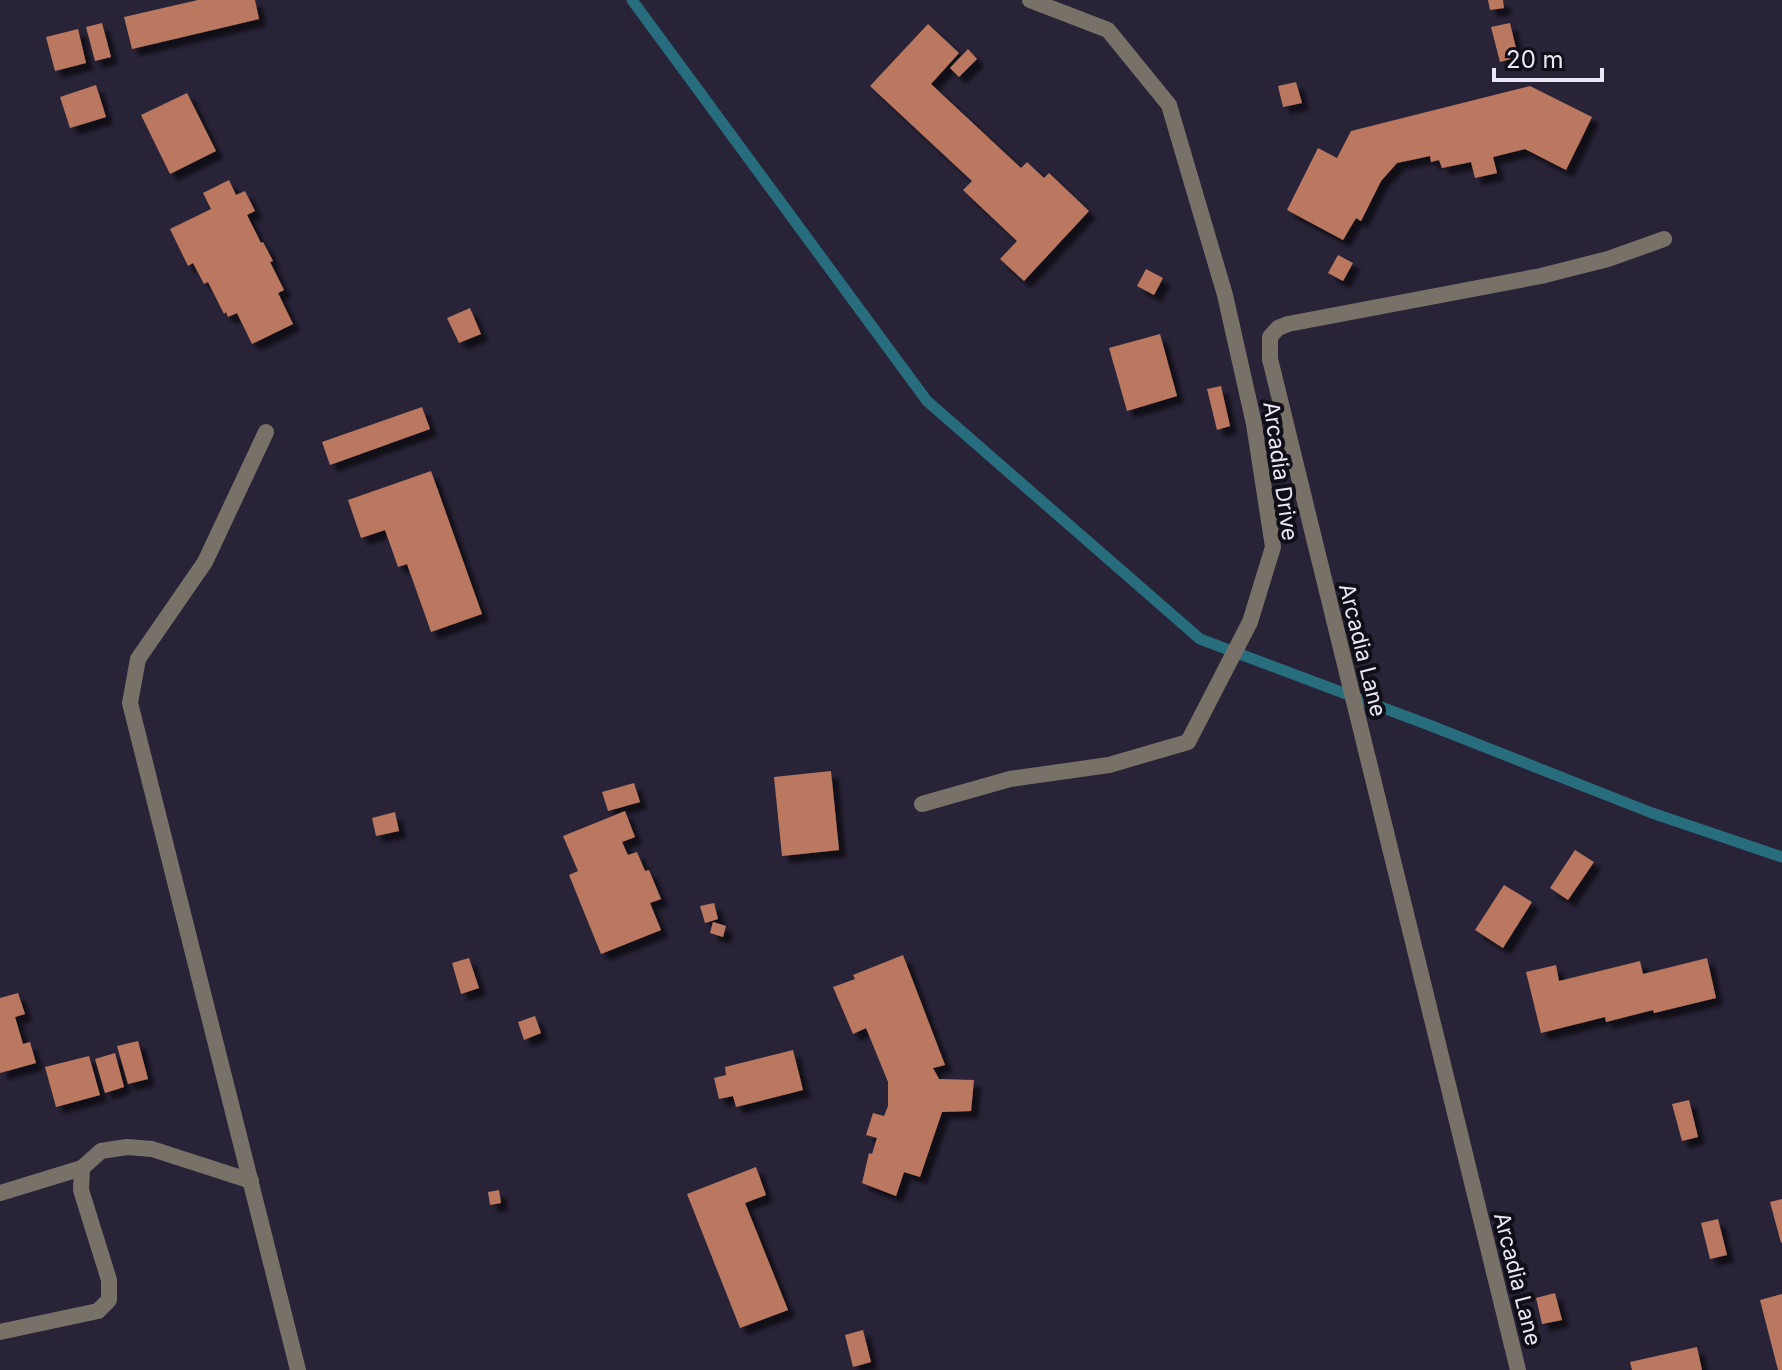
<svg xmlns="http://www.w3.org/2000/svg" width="1782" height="1370" viewBox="0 0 1782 1370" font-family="Inter,sans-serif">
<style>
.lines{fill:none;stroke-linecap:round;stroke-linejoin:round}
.stream{stroke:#286d7d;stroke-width:11}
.building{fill:#b9785e;filter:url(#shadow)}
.service{stroke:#787168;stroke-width:16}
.minor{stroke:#787168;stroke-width:16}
.labels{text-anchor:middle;stroke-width:8;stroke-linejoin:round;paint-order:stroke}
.street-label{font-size:22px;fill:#ebe8f5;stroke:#100e17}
</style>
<defs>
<filter id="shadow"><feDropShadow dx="7" dy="7" stdDeviation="2" flood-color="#0009"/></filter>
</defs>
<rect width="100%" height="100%" fill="#282337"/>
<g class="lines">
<path class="stream" d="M632,0L927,401L1200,639L1429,725L1652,813L1782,857"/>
</g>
<g class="building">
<path d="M198,0H255L259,19L132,49L124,17Z"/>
<path d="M1488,0H1503L1504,8L1490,10Z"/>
<path d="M102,23L111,57L95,61L86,27Z"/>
<path d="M1510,23L1518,57L1500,62L1491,27Z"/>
<path d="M928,24L959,53L931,84L1021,168L1027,162L1044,178L1049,173L1089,211L1024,281L1000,259L1017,241L963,190L972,181L870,86Z"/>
<path d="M78,29L86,63L55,71L46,37Z"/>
<path d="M968,49L977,59L959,77L950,68Z"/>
<path d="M1296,82L1302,103L1283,107L1278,86Z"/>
<path d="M96,85L106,117L70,128L60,97Z"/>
<path d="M1530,86L1592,117L1566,170L1525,149L1493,157L1497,173L1475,178L1471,162L1442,168L1439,160L1431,162L1430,156L1397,163L1381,181L1361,221L1356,218L1343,240L1287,210L1318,148L1337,158L1351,131Z"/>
<path d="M187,93L216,151L170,174L141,115Z"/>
<path d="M229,180L236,195L245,191L255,211L247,215L261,243L263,242L273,261L270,262L284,290L278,293L293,324L252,344L237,313L228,317L226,312L224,314L208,282L204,284L193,263L188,266L170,229L211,209L203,193Z"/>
<path d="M1338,255L1353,263L1343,281L1328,273Z"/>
<path d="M1146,269L1163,278L1154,295L1137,286Z"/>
<path d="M470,308L481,334L459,343L447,318Z"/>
<path d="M1160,334L1177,396L1127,411L1109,348Z"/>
<path d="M1221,386L1230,426L1217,430L1207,389Z"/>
<path d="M422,407L430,429L330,465L322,442Z"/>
<path d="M431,471L482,614L431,632L407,564L398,567L385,530L361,538L348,500Z"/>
<path d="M831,771L839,850L782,856L774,777Z"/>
<path d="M634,783L640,802L608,811L602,792Z"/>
<path d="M625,811L635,837L622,842L628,855L637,852L645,871L649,870L661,899L650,903L661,930L601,954L569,875L578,871L563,836Z"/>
<path d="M395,812L399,831L376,836L372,818Z"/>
<path d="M1575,850L1594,862L1568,900L1550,888Z"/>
<path d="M1504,885L1532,902L1503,948L1475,930Z"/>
<path d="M714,903L718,919L705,923L700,906Z"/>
<path d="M713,922L726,926L723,937L710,933Z"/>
<path d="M903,955L945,1065L933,1068L939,1079L974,1080L971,1111L942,1112L920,1177L904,1172L896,1196L862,1183L869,1153L872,1154L877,1138L866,1135L873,1113L884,1116L888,1106V1082L866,1028L853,1034L833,987L855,979L853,975Z"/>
<path d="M469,958L479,988L461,994L452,963Z"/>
<path d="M1707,958L1716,998L1654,1013L1653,1010L1606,1022L1605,1017L1541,1033L1526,972L1556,965L1559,981L1640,961L1643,974Z"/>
<path d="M18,993L25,1014L15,1017L23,1044L30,1042L36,1063L0,1073V998Z"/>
<path d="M535,1016L541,1033L524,1040L518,1022Z"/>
<path d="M138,1041L148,1079L128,1084L117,1046Z"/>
<path d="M793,1050L803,1090L736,1107L733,1096L719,1099L714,1078L726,1075L725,1067Z"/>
<path d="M115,1053L124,1087L105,1093L95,1059Z"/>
<path d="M89,1056L100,1095L56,1107L45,1067Z"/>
<path d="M1689,1100L1698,1137L1682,1141L1672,1104Z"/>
<path d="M756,1167L766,1195L745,1203L788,1310L740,1328L687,1194Z"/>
<path d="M499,1190L501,1203L490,1205L488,1192Z"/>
<path d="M1782,1199V1242L1781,1243L1770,1202Z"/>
<path d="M1718,1219L1727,1255L1710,1259L1701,1223Z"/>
<path d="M1555,1293L1562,1320L1542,1324L1536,1298Z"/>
<path d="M1782,1294V1370H1778L1760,1300Z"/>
<path d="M863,1330L871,1362L853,1367L845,1335Z"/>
<path d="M1697,1347L1702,1370H1632L1630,1362Z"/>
</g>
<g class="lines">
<g class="service">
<path d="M1270,359V337L1278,328L1288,324L1541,276L1608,259L1664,239"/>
<path d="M266,432L205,562L138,659L130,703L298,1370"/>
<path d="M0,1193L82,1168"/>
<path d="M0,1332L98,1311L109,1300V1280L81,1190L82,1168L101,1151L127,1147L152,1149L251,1181"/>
</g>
<g class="minor">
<path d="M1270,359L1518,1370"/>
<path d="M922,804L1010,779L1109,765L1188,742L1250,622L1273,547L1254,424L1225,295L1169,105L1108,30L1030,0"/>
</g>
</g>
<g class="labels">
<g class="street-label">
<text transform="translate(1281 471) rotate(82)" y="8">Arcadia Drive</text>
<text transform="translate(1363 650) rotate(76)" y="8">Arcadia Lane</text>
<text transform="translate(1518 1279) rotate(76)" y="8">Arcadia Lane</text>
</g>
</g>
<path d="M1494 68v12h108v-12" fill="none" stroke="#ebe8f5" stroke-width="4"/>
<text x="1506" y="68" font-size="24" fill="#ebe8f5" stroke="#100e17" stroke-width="6" paint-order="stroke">20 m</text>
</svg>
